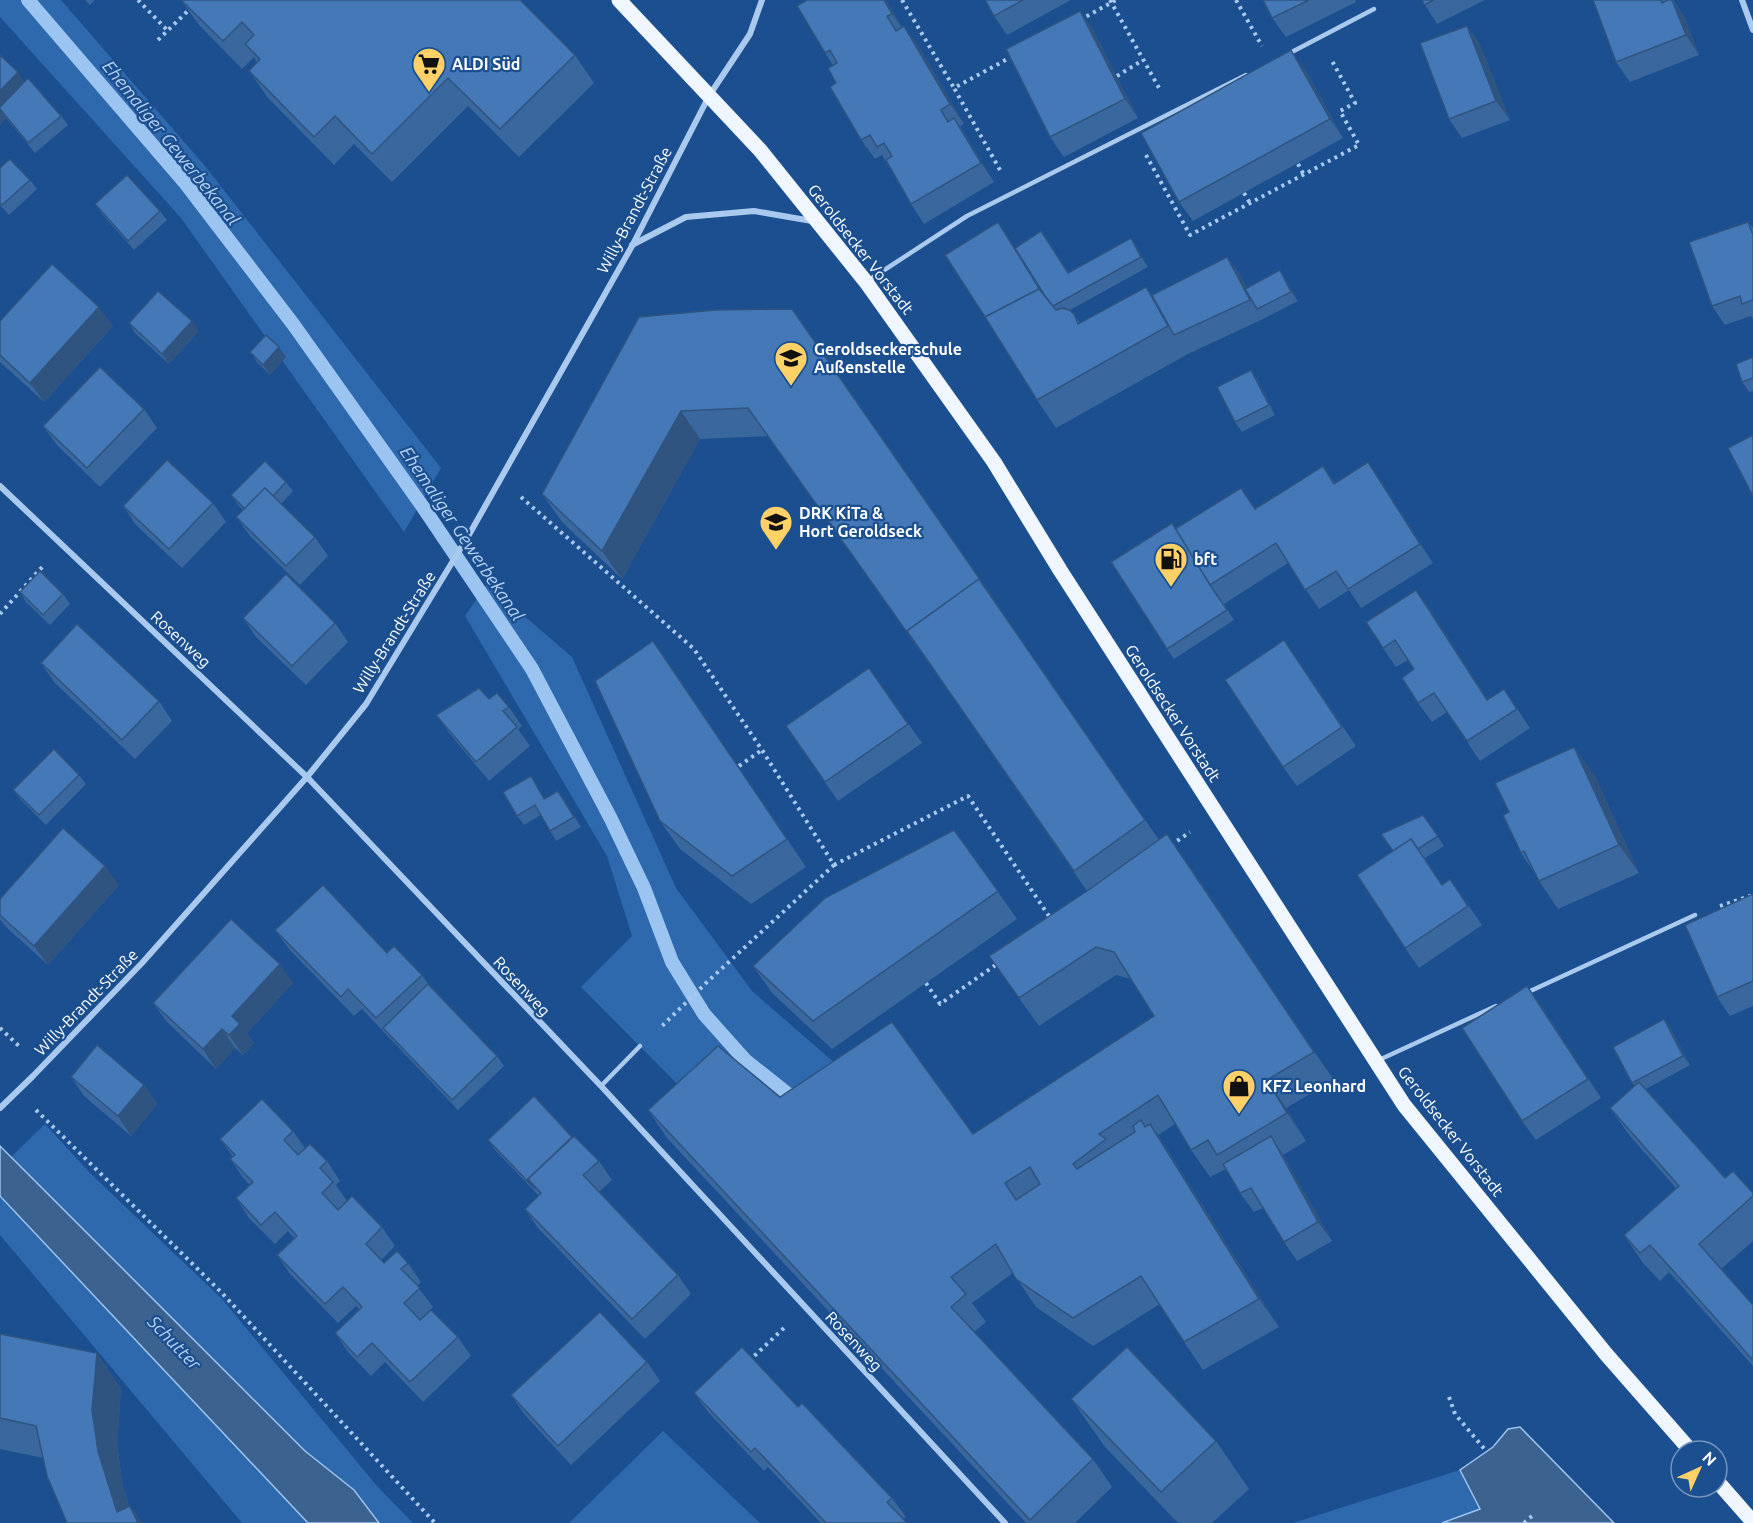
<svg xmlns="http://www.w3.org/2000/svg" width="1753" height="1523" viewBox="0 0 1753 1523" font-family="Ubuntu,sans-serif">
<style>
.green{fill:#2e69ad}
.water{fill:#3c6290;stroke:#9cc4f0;stroke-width:1.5}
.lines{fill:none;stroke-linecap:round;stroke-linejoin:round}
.stream{stroke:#9cc4f0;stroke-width:14}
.path{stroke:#a9c9ee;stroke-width:4;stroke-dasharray:3 4.5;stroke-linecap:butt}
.lane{stroke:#a9c9ee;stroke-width:4.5}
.street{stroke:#a9c9ee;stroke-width:6}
.primary{stroke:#f0f6ff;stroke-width:15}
.street-bridge{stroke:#a9c9ee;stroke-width:6}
.wall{fill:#3a679d}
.shaded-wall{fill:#305480}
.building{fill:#4478b7;stroke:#305480;stroke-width:1.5;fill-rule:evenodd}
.labels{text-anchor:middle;stroke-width:4.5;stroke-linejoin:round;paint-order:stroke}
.poi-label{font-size:16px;font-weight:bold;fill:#fff;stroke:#1b4f8f;text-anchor:start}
.street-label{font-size:16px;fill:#fff;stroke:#1b4f8f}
.water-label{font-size:18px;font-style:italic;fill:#b5d3f5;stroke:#1b4f8f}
</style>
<rect width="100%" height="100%" fill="#1b4f8f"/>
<g class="green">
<path d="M0,0H61L205,166L441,468L404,532L181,218L0,17Z"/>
<path d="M487,584L572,657L676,888L752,991L860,1085L814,1116L696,1103L581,987L632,936L607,856L465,616Z"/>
<path d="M45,1124L90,1173L222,1299L377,1486L413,1523H379L354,1490L305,1451L11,1157Z"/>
<path d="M0,1196L11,1205L308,1523H242L0,1235Z"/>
<path d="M663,1431L760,1523H569Z"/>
<path d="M1460,1470L1480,1509L1442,1523H1293Z"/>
</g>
<g class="water">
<path d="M0,1146L305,1451L354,1490L379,1523H308L0,1196Z"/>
<path d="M1520,1427L1614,1523H1442L1480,1509L1460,1470L1493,1447L1508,1429Z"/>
</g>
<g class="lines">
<path class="stream" d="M28,0L186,184L293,324L423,507L532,669L611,819L644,888L672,962L704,1014L745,1060L799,1103"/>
<g class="path">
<path d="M138,0L168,31"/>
<path d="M902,0L954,88"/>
<path d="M1110,0L1159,88"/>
<path d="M1236,0L1262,46"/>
<path d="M1080,20L1116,0"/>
<path d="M158,40L199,0"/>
<path d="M1117,76L1143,60"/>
<path d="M1146,155L1190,235L1359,145L1340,111L1355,103L1331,59"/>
<path d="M1298,164L1304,175"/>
<path d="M1000,170L954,88L1013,56"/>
<path d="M1244,193L1250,203"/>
<path d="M521,497L694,649L762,750L834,865L706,983L659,1029"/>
<path d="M0,614L44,565"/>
<path d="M739,766L762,750"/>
<path d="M1171,845L1190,832"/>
<path d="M834,865L968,796L1051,919"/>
<path d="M1720,906L1753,895"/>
<path d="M926,983L940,1004L997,964"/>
<path d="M0,1028L21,1048"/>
<path d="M36,1110L220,1291L435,1523"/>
<path d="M749,1361L785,1327"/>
<path d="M1449,1397L1455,1414L1487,1452"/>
<path d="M1524,1523L1532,1516"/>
</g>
<g class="lane">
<path d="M1288,54L1374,9"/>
<path d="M869,280L967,216L1246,75"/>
<path d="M1526,993L1695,915"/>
<path d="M1379,1060L1496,1006"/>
<path d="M601,1086L640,1046"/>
</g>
<g class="street">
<path d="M1742,0L1753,30"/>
<path d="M632,245L686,217L754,211L812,221"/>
<path d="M0,486L307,777L601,1086L1005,1523"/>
<path d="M32,1077L142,963L307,777L366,704L470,533L632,246L709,96L750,34L762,0"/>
</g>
<g class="primary">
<path d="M619,0L760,150L866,282L994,462L1060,570L1404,1105L1606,1354L1691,1451"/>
<path d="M1717,1481L1753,1522"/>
</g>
<path class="street-bridge" d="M0,1108L32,1077"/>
</g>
<g class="wall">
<path d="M85,0H95L90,5Z"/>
<path d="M181,0H520L575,55L594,83L519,157L468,106L392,182L354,144L334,165L268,98L249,71L257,62L254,57L242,69L199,25Z"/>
<path d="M807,0H886L902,27L918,45L964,124L960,126L967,137L994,182L924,224L911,204L882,155L875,159L861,140L833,65L825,53Z"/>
<path d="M985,0H1071L1007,35L994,16Z"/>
<path d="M1263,0H1355L1356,2L1286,37L1272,18Z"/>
<path d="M1422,0H1485L1437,24Z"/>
<path d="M1593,0H1673L1685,18L1699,55L1630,82L1616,62Z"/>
<path d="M1080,11L1093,30L1138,118L1064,157L1050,137Z"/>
<path d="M1467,26L1480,45L1510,120L1462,138L1449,119Z"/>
<path d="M0,55L24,82L61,116L68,125L35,153L6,118L0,125Z"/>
<path d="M1305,69L1343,138L1193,221L1179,202Z"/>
<path d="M0,168L30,180L37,189L9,215L0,205Z"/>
<path d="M95,204L160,211L167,220L134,250L102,214Z"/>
<path d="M1748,222L1753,228V319L1751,316L1725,325L1712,306Z"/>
<path d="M1041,231L1069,273L1137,247L1148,267L1070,310L1080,323L1146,287L1152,295L1227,257L1241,276L1247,288L1280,270L1286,280L1298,301L1263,319L1188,354L1056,428L1037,400Z"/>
<path d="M639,317L1012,626L1159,840L1167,834L1334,1080L1286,1108L1306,1141L1283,1155L1332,1241L1297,1261L1284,1242L1263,1208L1254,1212L1240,1193L1226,1169L1210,1177L1191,1150L1175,1124L1158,1135L1169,1152L1279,1327L1203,1370L1184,1342L1160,1304L1093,1346L1036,1307L1013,1273L972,1303L986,1322L974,1332L1093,1459L1112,1487L1075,1523H1026L667,1138L648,1110L780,1097L973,1134L1154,1016L1131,979L1116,975L1039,1026L989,956L1087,891L930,665L768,436L700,439L622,579L562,522L542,494Z"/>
<path d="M0,321L113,326L44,402L0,362Z"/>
<path d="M129,323L199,331L169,364L135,333Z"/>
<path d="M250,352L286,357L270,375L257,362Z"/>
<path d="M1753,357V391L1749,392L1742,382Z"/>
<path d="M1258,380L1275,415L1242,432L1235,422Z"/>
<path d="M144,409L157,428L100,487L57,445L43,426Z"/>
<path d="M1368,462L1381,481L1433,563L1361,608L1349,590L1319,609L1288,563L1224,604L1234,620L1174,659L1167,649L1176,529L1256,509L1323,466L1335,483Z"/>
<path d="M286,482L293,491L281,504L315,537L328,556L300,585L250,536L236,517L243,510L238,505L231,495Z"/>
<path d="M213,503L226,522L182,568L136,525L123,506Z"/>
<path d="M1416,590L1488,700L1504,689L1530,728L1480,761L1447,712L1432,722L1418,703L1414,669L1408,660L1396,667L1383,648Z"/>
<path d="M20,592L63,594L70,604L50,625L26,602Z"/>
<path d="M243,618L335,623L348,642L306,685L256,637Z"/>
<path d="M1297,659L1356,746L1297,786L1283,767Z"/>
<path d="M41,663L159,701L172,721L135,759L54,682Z"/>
<path d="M672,668L806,867L751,904L680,849L660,821Z"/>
<path d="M869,668L922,743L838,801L786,726Z"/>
<path d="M489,699L509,707L522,726L518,729L530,746L489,781L450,734L436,715Z"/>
<path d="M1594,774L1639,873L1558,909L1539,881L1534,872L1521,853Z"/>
<path d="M79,775L86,784L46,825L20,799L13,790Z"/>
<path d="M531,776L545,799L565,801L581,827L556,841L541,815L524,825L517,816Z"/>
<path d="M1423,815L1444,846L1425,858L1442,885L1450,879L1482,925L1419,968L1405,948L1393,851Z"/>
<path d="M954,830L1017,919L832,1049L772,993L753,966Z"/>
<path d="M119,885L48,965L6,927L0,919V899Z"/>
<path d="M1753,894V1006L1730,1016L1717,997Z"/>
<path d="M275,930L387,953L422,975L428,984L497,1056L504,1066L458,1110L362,1009L354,1016L289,949Z"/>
<path d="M293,983L247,1033L254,1043L243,1055L235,1048L216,1069L167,1022L153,1003Z"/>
<path d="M1541,1005L1601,1098L1536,1140L1522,1121Z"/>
<path d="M1664,1019L1671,1029L1690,1065L1646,1089L1725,1178L1753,1193V1241L1721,1269L1753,1305V1366L1669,1272L1660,1281L1643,1263L1624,1235L1676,1188L1630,1136L1610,1108L1635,1086L1632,1083Z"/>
<path d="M71,1077L144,1085L157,1104L131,1136L84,1096Z"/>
<path d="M293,1131L305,1148L327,1161L340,1181L336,1185L347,1201L382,1227L395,1246L381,1260L384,1263H408L421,1282L417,1286L433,1307L424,1316L458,1337L471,1356L423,1402L385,1362L371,1376L348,1352L335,1333L360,1310L356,1306L338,1323L290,1274L277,1255L294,1238L288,1231L275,1244L249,1218L236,1198L250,1185L244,1179L230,1159L233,1157L220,1139Z"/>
<path d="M572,1137L599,1161L612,1180L599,1192L678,1275L691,1294L645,1339L538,1228L525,1209L539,1196L495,1150L488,1140Z"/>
<path d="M0,1334L97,1353L121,1389L117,1445L123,1487L129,1506H130L142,1523H67L43,1458L0,1449Z"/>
<path d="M647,1362L660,1381L571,1465L524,1414L511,1395Z"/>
<path d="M694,1393L798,1407L892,1498L906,1517L903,1519L907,1523H821L768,1467L764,1471L708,1412Z"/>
<path d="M1071,1399L1216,1441L1249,1489L1212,1523H1178L1105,1447Z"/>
</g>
<g class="shaded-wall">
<path d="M884,0H886L905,33L892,14Z"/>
<path d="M1672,0L1685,18L1699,55L1686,35Z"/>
<path d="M1080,11L1093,30L1138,118L1125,99Z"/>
<path d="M904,26L918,45L964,124L950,104Z"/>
<path d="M1467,26L1480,45L1510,120L1496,101Z"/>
<path d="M1291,50L1305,69L1343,138L1330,119Z"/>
<path d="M18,72L31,92L0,109V91Z"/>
<path d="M0,109L6,118L0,125Z"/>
<path d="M954,118L967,137L994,182L981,163Z"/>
<path d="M1131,238L1137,247L1148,267L1141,257Z"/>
<path d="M1227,257L1241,276L1258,309H1257L1250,300Z"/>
<path d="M1280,270L1286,280L1298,301L1291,292Z"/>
<path d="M99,307L113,326L44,402L30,383Z"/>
<path d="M192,321L199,331L169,364L162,354Z"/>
<path d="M279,347L286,357L270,375L263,365Z"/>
<path d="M1251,370L1258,380L1275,415L1269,405Z"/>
<path d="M681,411L700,439L622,579L602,551Z"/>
<path d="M1368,462L1381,481L1433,563L1420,544Z"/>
<path d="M1416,590L1430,609L1501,720L1487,700Z"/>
<path d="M653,641L672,668L806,867L787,839Z"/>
<path d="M1574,747L1594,774L1639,873L1619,845Z"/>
<path d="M558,791L565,801L581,827L574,817Z"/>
<path d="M1167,834L1187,862L1334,1080L1314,1052Z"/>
<path d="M105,866L119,885L48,965L34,946Z"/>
<path d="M280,964L293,983L247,1033L254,1043L243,1055L229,1035L232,1016Z"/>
<path d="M1527,986L1541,1005L1601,1098L1588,1079Z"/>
<path d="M1664,1019L1671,1029L1690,1065L1683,1056Z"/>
<path d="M222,1029L235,1048L216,1069L203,1049Z"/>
<path d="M1267,1080L1286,1108L1306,1141L1287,1113Z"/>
<path d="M144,1085L157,1104L131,1136L118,1116Z"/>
<path d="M1150,1124L1169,1152L1279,1327L1259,1299Z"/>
<path d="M1271,1136L1284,1156L1332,1241L1318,1222Z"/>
<path d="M97,1353L121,1389L117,1445L123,1487L134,1523L117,1512L98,1451L92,1410Z"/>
<path d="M130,1506L142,1523H138Z"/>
</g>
<g class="building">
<path d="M181,0H520L575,55L500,129L448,78L372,154L335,116L314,137L249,71L260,59L245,44L254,35L242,22L223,41Z"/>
<path d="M807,0H884L892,14L887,16L896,31L904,26L950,104L941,110L948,122L954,118L981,163L911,204L886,160L892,156L884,143L877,147L870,135L861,140L830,87L836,83L828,68L837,63L830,50L825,53L797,6Z"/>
<path d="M985,0H1023L994,16Z"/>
<path d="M1263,0H1309L1272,18Z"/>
<path d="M1422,0H1434L1424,5Z"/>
<path d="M1593,0H1661L1662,3L1668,0H1672L1686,35L1616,62Z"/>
<path d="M1080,11L1125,99L1050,137L1006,49Z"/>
<path d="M1467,26L1496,101L1449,119L1420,43Z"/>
<path d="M1291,50L1330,119L1179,202L1141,133Z"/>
<path d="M0,55L18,72L0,91Z"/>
<path d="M28,78L61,116L28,143L0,109V107Z"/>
<path d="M10,159L30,180L2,205L0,203V168Z"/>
<path d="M127,175L160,211L128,241L95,204Z"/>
<path d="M998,222L1042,293L1039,289L985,317L945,255Z"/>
<path d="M1748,222L1753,235V300L1742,304L1740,296L1712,306L1689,242Z"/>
<path d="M1041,231L1068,273L1131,238L1141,257L1053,306L1045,296L1015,248Z"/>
<path d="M1227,257L1250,300L1174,335L1152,295Z"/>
<path d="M52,264L99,307L30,383L0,355V321Z"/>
<path d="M1280,270L1291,292L1257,309L1245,289Z"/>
<path d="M1146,287L1168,326L1037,400L985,317L1039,289L1056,310L1062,308L1069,310L1074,314L1078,324Z"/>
<path d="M158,291L192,321L162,354L129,323Z"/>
<path d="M792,309L993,598L979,579L907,631L916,645L748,408L681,411L602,551L542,494L639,317L715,310Z"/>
<path d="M266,335L279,347L263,365L250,352Z"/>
<path d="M1753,357V378L1742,382L1736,364Z"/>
<path d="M100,367L144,409L87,468L43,426Z"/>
<path d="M1251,370L1269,405L1235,422L1217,387Z"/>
<path d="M1753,435V496L1728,448Z"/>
<path d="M167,460L213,503L169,549L123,506Z"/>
<path d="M265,461L286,482L273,496L265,488L245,509L231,495Z"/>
<path d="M1368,462L1420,544L1348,589L1336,571L1305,590L1276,543L1210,585L1175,529L1241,488L1255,509L1323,466L1334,484Z"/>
<path d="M265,488L315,537L286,566L236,517Z"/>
<path d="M1172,523L1210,585L1227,610L1167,649L1111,562Z"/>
<path d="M40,571L63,594L43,615L20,592Z"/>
<path d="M286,574L335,623L292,666L243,618Z"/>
<path d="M979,579L1145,820L1074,871L907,631Z"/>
<path d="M1416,590L1487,700L1504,689L1517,709L1467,741L1434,693L1418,703L1402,678L1414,669L1395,640L1383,648L1366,622Z"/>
<path d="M77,624L159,701L122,740L41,663Z"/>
<path d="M1284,640L1342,727L1283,767L1225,680Z"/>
<path d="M653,641L787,839L732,876L660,821L595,681Z"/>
<path d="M869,668L908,724L825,782L786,726Z"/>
<path d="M479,688L489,699L497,693L509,707L503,711L517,727L476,762L436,715Z"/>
<path d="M1574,747L1619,845L1539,881L1524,851L1521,853L1503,815L1509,812L1495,783Z"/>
<path d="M54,749L79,775L39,815L13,790Z"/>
<path d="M531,776L544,799L558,791L574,817L550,831L535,805L517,816L503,792Z"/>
<path d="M1423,815L1438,836L1418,849L1411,839L1393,851L1381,834Z"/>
<path d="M63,828L105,866L34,946L0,915V899Z"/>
<path d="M954,830L998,891L813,1021L753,966L825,898Z"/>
<path d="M1167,834L1314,1052L1267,1080L1287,1113L1217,1155L1208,1140L1191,1150L1158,1095L1099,1134L1106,1139L1073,1164L1077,1169L1135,1132L1133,1126L1141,1120L1145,1127L1150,1124L1259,1299L1184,1342L1141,1276L1073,1318L1016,1279L996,1244L951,1277L966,1294L951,1307L1093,1459L1030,1520L648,1110L718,1046L780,1097L892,1022L973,1134L1154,1016L1114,952L1096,947L1019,998L989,956L1087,891ZM1030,1167L1040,1184L1016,1200L1005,1183Z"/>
<path d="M1411,839L1442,885L1450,879L1468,906L1405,948L1357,875Z"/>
<path d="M323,885L387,953L394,946L422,975L376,1018L348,989L341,997L275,930Z"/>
<path d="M1753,894V981L1717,997L1685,925Z"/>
<path d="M231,919L280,964L232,1016L240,1024L229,1035L222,1029L203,1049L153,1003Z"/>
<path d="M428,984L497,1056L452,1100L383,1028Z"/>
<path d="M1527,986L1588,1079L1522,1121L1462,1028Z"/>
<path d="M1664,1019L1683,1056L1632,1083L1613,1047Z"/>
<path d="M97,1045L144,1085L118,1116L71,1077Z"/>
<path d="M1639,1082L1725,1178L1733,1171L1753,1193V1196L1699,1244L1753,1305V1360L1650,1245L1640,1253L1624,1235L1679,1186L1610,1108Z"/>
<path d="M534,1096L572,1137L528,1179L535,1189L488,1140Z"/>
<path d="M262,1099L293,1131L284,1140L298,1155L310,1144L327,1161L320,1168L333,1182L322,1193L338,1210L352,1196L382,1227L366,1244L384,1263L397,1251L408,1263L401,1269L420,1288L404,1303L420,1320L431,1310L458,1337L410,1382L372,1343L357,1357L335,1333L362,1307L343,1287L325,1304L277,1255L297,1236L275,1212L261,1225L236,1198L253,1182L230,1159L235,1155L220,1139Z"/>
<path d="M574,1136L599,1161L583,1175L678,1275L632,1319L525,1209L541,1193L528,1179Z"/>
<path d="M1271,1136L1318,1222L1284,1242L1251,1188L1240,1193L1223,1164Z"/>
<path d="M600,1312L647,1362L558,1446L511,1395Z"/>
<path d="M0,1334L97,1353L92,1410L98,1451L117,1512L130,1506L138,1523H67L47,1476L36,1426L0,1418Z"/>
<path d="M742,1347L798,1407L802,1403L892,1498L887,1502L907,1523H826L755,1448L751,1452L694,1393Z"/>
<path d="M1127,1347L1216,1441L1161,1492L1071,1399Z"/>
</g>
<defs>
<g id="supermarket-pin" transform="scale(1.725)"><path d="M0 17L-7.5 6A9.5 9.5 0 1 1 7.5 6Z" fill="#ffd166" stroke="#1b4f8f"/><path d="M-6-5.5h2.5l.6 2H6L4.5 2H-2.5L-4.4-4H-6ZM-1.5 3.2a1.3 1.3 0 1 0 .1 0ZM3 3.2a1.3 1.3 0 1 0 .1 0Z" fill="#111"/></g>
<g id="school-pin" transform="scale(1.725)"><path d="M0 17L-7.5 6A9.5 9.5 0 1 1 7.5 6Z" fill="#ffd166" stroke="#1b4f8f"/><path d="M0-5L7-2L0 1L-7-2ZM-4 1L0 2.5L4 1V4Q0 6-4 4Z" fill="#111"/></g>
<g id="fuel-pin" transform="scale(1.725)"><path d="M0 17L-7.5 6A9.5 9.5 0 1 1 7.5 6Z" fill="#ffd166" stroke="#1b4f8f"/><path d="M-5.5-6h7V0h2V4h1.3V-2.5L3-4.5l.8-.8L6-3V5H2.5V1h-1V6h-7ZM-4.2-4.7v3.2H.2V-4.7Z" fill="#111"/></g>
<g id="shop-pin" transform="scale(1.725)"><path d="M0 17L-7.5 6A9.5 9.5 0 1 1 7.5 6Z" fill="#ffd166" stroke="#1b4f8f"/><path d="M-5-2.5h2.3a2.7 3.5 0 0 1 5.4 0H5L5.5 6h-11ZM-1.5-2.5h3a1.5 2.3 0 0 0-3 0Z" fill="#111"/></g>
</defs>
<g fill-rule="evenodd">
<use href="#supermarket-pin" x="429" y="64"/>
<use href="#school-pin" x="791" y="358"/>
<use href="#school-pin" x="776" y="522"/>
<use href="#fuel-pin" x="1171" y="559"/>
<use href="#shop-pin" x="1239" y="1086"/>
</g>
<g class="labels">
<g class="poi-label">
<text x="452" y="70">ALDI Süd</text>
<text x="814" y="355">Geroldseckerschule<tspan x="814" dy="18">Außenstelle</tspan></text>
<text x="799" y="519">DRK KiTa &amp;<tspan x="799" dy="18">Hort Geroldseck</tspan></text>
<text x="1194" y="565">bft</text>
<text x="1262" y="1092">KFZ Leonhard</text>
</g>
<g class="street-label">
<text transform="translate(634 210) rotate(-62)" y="6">Willy-Brandt-Straße</text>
<text transform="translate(861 249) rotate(52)" y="6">Geroldsecker Vorstadt</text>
<text transform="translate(394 632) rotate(-58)" y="6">Willy-Brandt-Straße</text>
<text transform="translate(181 639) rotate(43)" y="6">Rosenweg</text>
<text transform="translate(1173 713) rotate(57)" y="6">Geroldsecker Vorstadt</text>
<text transform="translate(522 986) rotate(47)" y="6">Rosenweg</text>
<text transform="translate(86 1002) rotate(-46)" y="6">Willy-Brandt-Straße</text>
<text transform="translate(1451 1131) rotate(52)" y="6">Geroldsecker Vorstadt</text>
<text transform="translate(854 1341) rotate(47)" y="6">Rosenweg</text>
</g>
<g class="water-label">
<text transform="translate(171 143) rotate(51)" y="6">Ehemaliger Gewerbekanal</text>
<text transform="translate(462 534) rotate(56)" y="6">Ehemaliger Gewerbekanal</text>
<text transform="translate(174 1343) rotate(46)" y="6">Schutter</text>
</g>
</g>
<g transform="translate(1699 1469) rotate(45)"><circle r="28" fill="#1b4f8f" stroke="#7695bc" stroke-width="1.5"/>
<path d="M0-4.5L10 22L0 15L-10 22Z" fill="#ffd166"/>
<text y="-9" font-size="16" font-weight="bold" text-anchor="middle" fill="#ffffff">N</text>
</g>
</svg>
